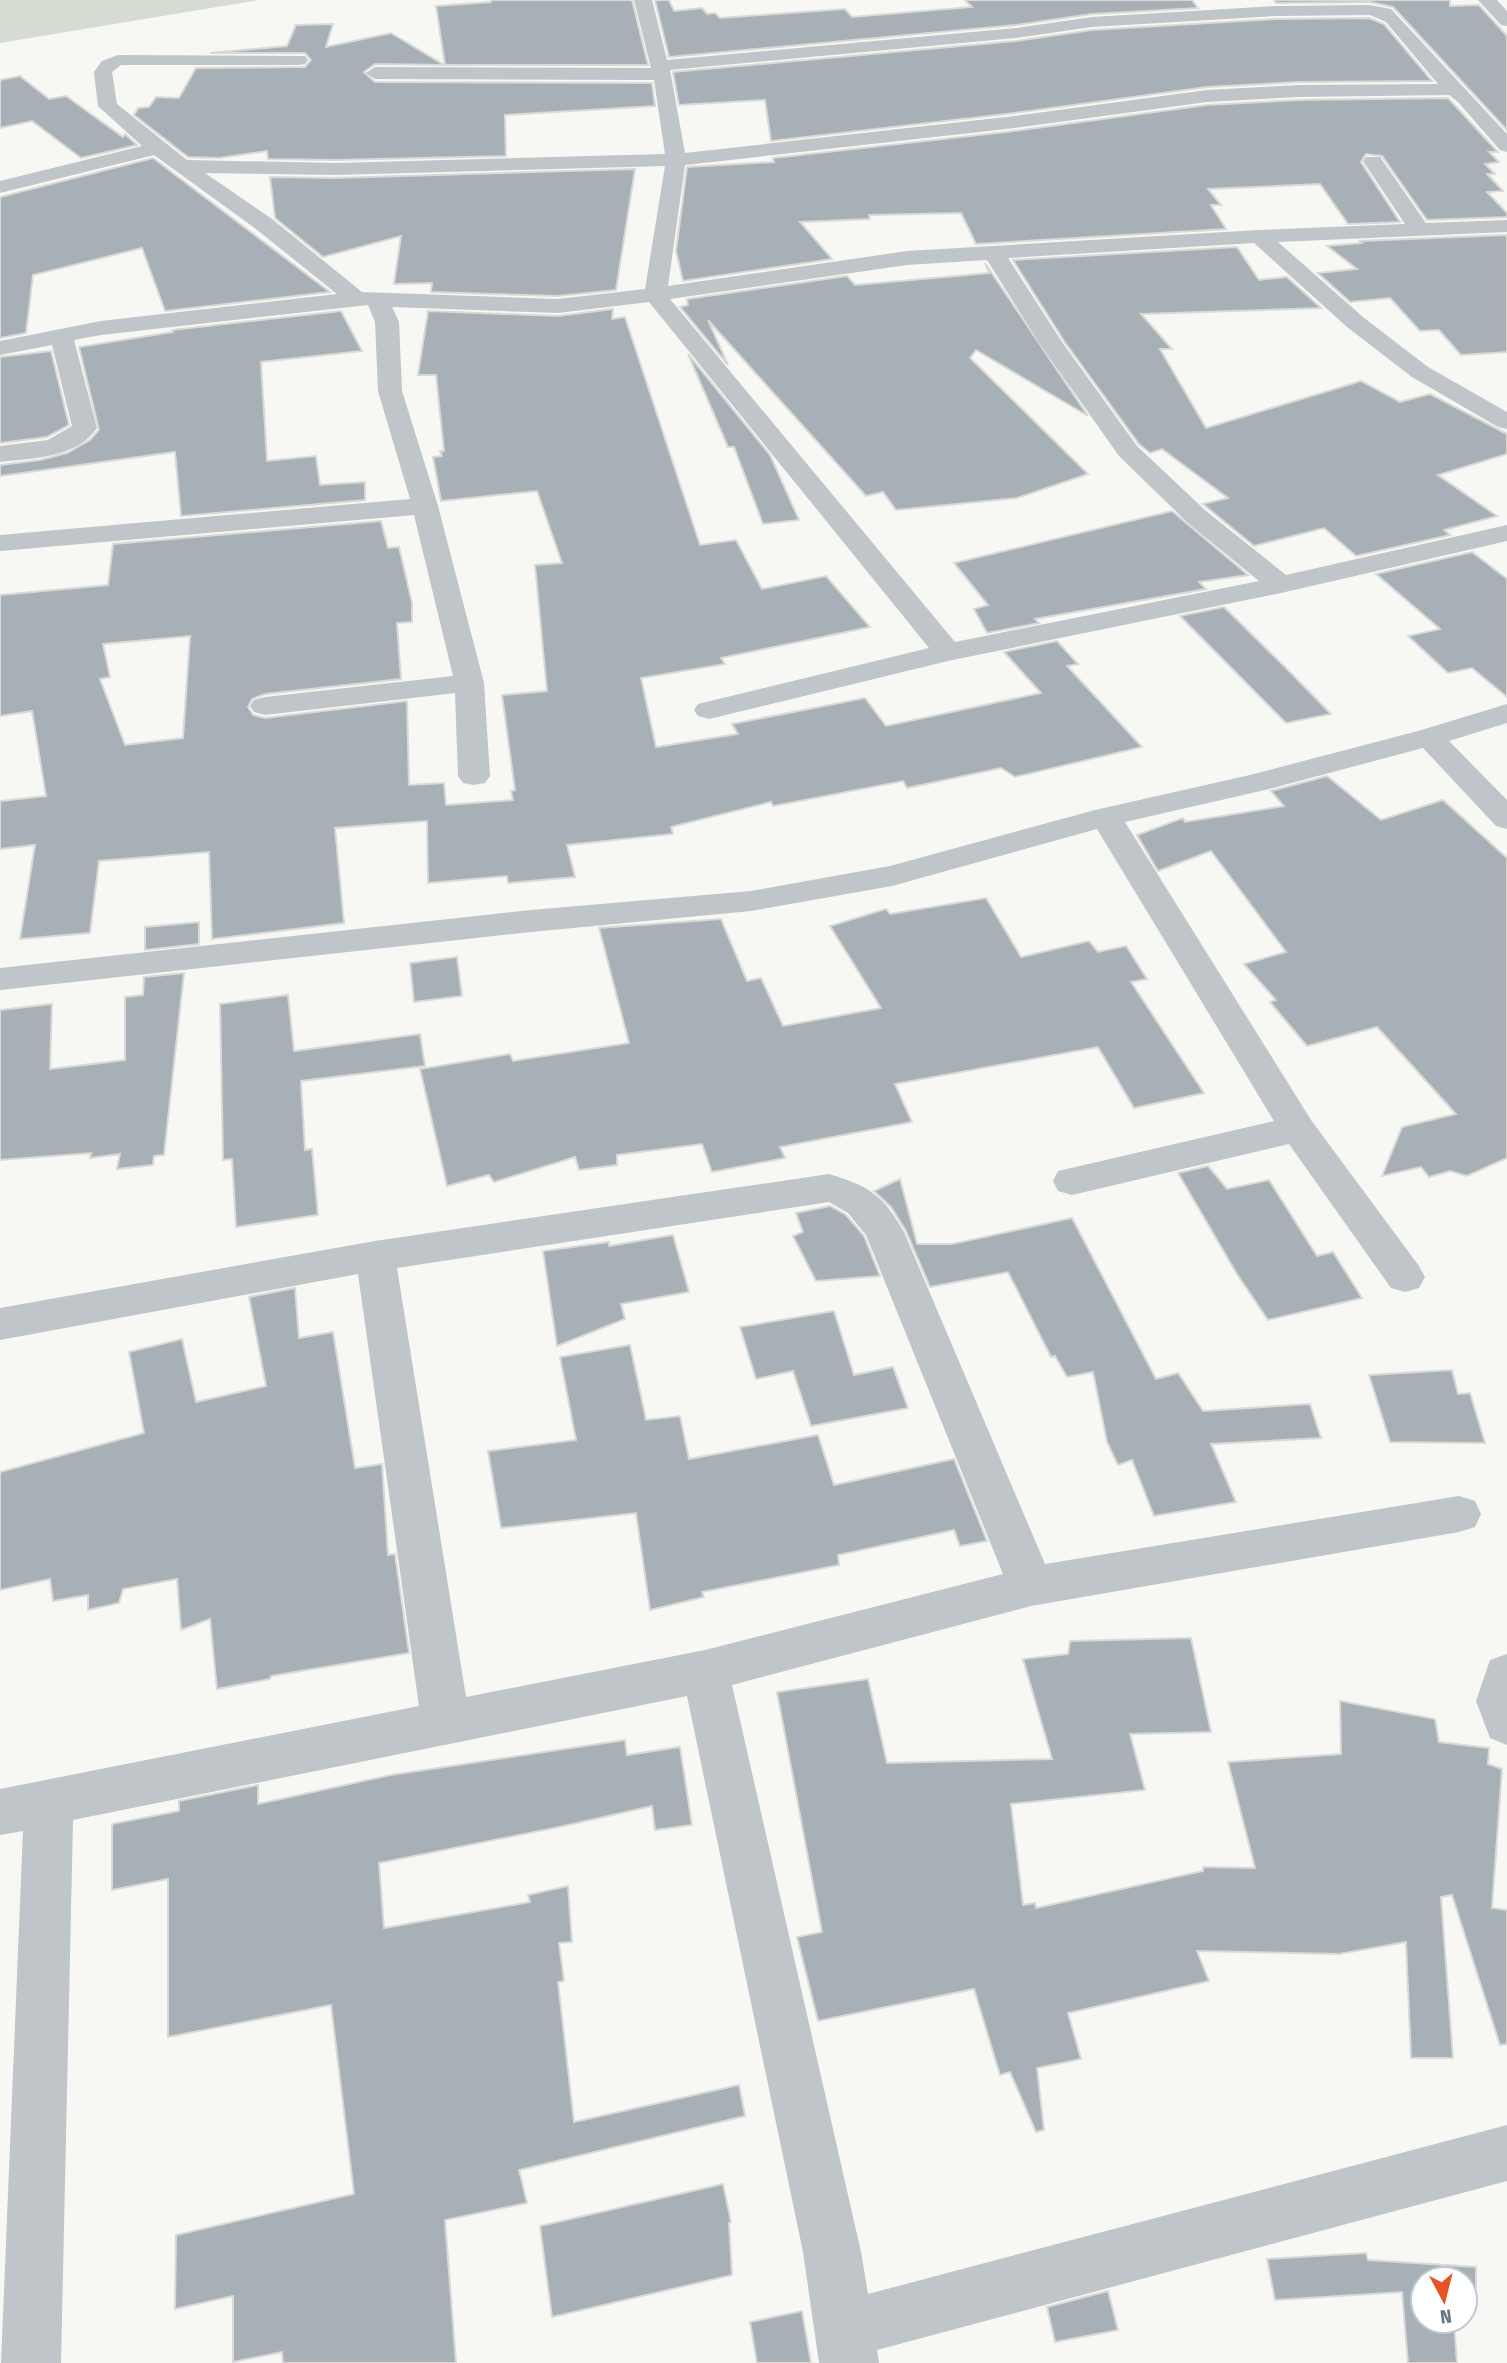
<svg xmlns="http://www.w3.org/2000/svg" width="1507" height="2363" viewBox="0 0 1507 2363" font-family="'Fira Sans Condensed',sans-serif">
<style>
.green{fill:#d7dcd3}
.building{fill:#a7b0b6;stroke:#d9d9d7;stroke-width:2;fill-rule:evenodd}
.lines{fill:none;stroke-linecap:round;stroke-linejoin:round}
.minor{fill:#c0c5c9;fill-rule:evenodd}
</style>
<rect width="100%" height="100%" fill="#f7f7f4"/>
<path class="green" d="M0,0H259L0,43Z"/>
<g class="building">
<path d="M491,0H632L648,65H445L436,6L491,2Z"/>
<path d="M655,0H669L674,11L702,8L707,14L715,13L720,18L845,9L852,17L972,7L965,0H1192L1198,8L1092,14L1016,25L669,57Z"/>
<path d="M1274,0H1450V6L1479,5L1507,36V130L1393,7L1370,2L1276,3Z"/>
<path d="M1369,18L1384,24L1432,81L1299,82L1207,87L1006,114L771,141L765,100L679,105L673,72L1016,41L1092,30L1276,19Z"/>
<path d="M333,24L326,47L391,33L444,65L375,64L364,72L375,82L652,83L655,106L505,115L506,156L335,160L268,159L267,151L219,158L188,157L134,115L138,108L149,107L156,97L179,98L196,68L305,67L311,60L305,53H210L287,46L296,25Z"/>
<path d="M20,76L49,99L66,96L123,137L125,134L137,145L81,158L32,121L0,128V80Z"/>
<path d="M1448,98L1498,152H1489L1499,162L1485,164L1495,174H1487L1503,191L1487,192L1507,213V217L1427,220L1382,156L1366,154L1361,162L1400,222L1348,224L1320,184L1208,189L1221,205H1211L1226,229L976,244L961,213L869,215L870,219L800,222L832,259L683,281L676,251L687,167L774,162L773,158L1006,132L1207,105L1299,100Z"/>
<path d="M153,158L330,292L165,311L142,248L33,275L26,333L0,338V197Z"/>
<path d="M635,169L616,290L558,296L431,292L432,283L394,284L401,236L323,257L275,218L270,177L335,178Z"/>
<path d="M1507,235V352L1461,355L1439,330L1420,331L1390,298L1350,302L1318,273L1357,269L1327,246L1362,243L1360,241Z"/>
<path d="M1237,247L1259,280L1287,277L1321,308L1141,314L1172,349H1160L1206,428L1361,381L1400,402L1430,394L1507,434V454L1438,475L1497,516L1444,530L1450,535L1356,556L1324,528L1254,546L1203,504L1228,498L1162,449L1150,453L1139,444L1064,341L1013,260Z"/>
<path d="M985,263L1088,416L976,350L970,358L1088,474L1017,498L896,510L883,492L866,496L708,320L728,365L680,307L688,305L687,299L847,276L855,285L989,273Z"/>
<path d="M613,309L612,319L625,317L700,545L736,540L762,589L826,576L870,627L721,658L725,664L641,678L656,747L738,734L732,724L865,698L886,726L1041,693L1004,652L1057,641L1078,664L1067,666L1142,747L1015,777L1001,768L907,788L903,781L773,806L771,802L671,827L673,834L567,845L575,877L508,883L507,876L428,883L427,821L335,828L344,923L212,939L209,852L99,861L90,933L20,939L35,845L0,849V801L46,796L32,711L0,716V595L108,585L113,544L381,521L388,548L399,547L412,603V622L397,623L401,679L265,694L252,699L248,707L253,715L265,718L407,701L409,785L444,783L446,805L513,800L511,791L515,790L502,695L547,691L535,565L562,563L537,491L441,501L433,457L442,456L440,451H444L436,375H418L428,311L558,316ZM190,636L183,738L125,745L100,679L110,677L103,644Z"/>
<path d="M341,311L362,351L261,362L267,461L316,456L320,485L365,482V500L181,516L175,452L0,476V465L40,460L67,453L90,440L99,430L79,347L173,332L172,330Z"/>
<path d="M51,351L69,425L47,437L0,443V357Z"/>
<path d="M688,354L770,455L799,520L763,524L734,447H728Z"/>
<path d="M1172,511L1248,575L1199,582L1206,589L1035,619L1039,623L987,633L974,609L988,605L954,563Z"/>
<path d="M1472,552L1507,579V697L1472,668L1448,673L1408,636L1440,629L1376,574Z"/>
<path d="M1224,607L1286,668L1331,714L1286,723L1180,616Z"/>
<path d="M1327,776L1381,820L1443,800L1507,858V1158L1467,1176L1450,1171L1429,1177L1421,1167L1382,1176L1402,1127L1456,1114L1377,1027L1307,1046L1270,1002L1276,1000L1244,964L1286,952L1211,851L1158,871L1137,835L1183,818L1185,822L1284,806L1271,791Z"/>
<path d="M986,898L1021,957L1089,941L1098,952L1126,946L1147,979L1131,982L1204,1093L1134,1108L1098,1047L895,1084L912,1122L780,1147L785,1158L712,1172L702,1144L617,1155V1165L579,1170L575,1157L494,1182L489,1175L447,1186L420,1069L510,1054L513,1061L629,1043L599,928L721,919L747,981L761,978L783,1026L881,1008L830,926L886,909L890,914Z"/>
<path d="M199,922V944L145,950V927Z"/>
<path d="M457,957L462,996L414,1002L410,963Z"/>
<path d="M184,973L164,1155L154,1156L153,1165L117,1169L120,1154L90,1158L91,1153L0,1160V1010L52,1004L50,1069L125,1060V997L143,995L144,977Z"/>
<path d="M288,995L294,1051L420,1034L425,1066L301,1081L305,1150L312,1149L318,1215L236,1227L232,1159L223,1160L220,1004Z"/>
<path d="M1208,1166L1227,1189L1269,1180L1317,1256L1333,1252L1362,1298L1268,1320L1237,1274L1178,1173Z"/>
<path d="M900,1179L917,1244H952L1072,1218L1156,1379L1178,1373L1203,1411L1310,1404L1321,1438L1211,1444L1236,1502L1154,1516L1132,1460L1118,1465L1107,1442L1093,1372L1067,1377L1055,1356L1051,1357L1008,1272L930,1287L906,1231L891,1207L874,1191Z"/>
<path d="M830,1206L846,1215L864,1236L880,1276L816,1281L793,1236L803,1232L796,1213Z"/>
<path d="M673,1235L689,1292L621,1304L625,1319L557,1346L543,1251L609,1242V1246Z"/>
<path d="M295,1288L299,1338L333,1332L355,1468L382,1464L388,1555L395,1554L409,1653L271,1676L270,1679L217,1689L210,1619L181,1630L177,1579L123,1589L119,1603L88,1610V1595L53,1601L50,1579L0,1590V1472L144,1433L129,1352L182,1339L196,1402L266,1386L249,1297Z"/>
<path d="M834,1311L854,1375L893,1367L908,1408L811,1426L793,1371L756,1379L740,1327Z"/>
<path d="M630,1345L646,1420L680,1416L689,1459L818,1435L834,1485L954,1459L987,1541L960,1546L954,1530L838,1555L839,1565L702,1592L704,1597L650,1610L636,1513L501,1528L488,1451L576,1440L560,1357Z"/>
<path d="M1452,1370L1458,1394L1470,1393L1485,1443L1390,1442L1369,1375Z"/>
<path d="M1191,1638L1211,1732L1130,1734L1145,1790L1011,1804L1023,1905L1035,1903L1036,1908L1203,1871V1867L1255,1868L1228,1762L1341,1754L1340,1701L1435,1719L1439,1742L1489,1748L1488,1764L1502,1769L1492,1908L1507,1910V2044L1500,2045L1452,1895L1441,1897L1453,2058H1411L1406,1942L1339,1954L1197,1951L1209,1981L1068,2013L1081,2059L1037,2068L1044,2130L1036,2132L1010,2072L1000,2075L974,1989L818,2021L797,1937L822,1932L777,1692L868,1679L887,1763L1052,1759L1023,1659L1068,1654L1070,1641Z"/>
<path d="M625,1740L627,1755L680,1747L692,1825L655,1830L652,1806L559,1827L379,1863L384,1928L530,1902L528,1895L568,1886L572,1942L559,1943L564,1981L558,1982L574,2122L739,2085L745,2116L519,2170L527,2203L445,2220L456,2363H283L282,2352L233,2362V2296L175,2309L176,2235L354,2194L331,2005L168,2037V1879L112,1890V1824L179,1811V1801L258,1785V1804L391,1775Z"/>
<path d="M723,2184L731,2222L729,2223L732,2275L552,2317L540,2226Z"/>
<path d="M1366,2253L1368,2260L1476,2267V2288L1465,2289V2279H1423V2321H1454L1457,2363H1408L1402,2292L1275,2300L1267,2259Z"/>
<path d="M1108,2291L1118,2330L1055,2342L1047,2307Z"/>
<path d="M802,2311L811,2363H757L750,2322Z"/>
</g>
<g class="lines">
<g class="minor">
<path d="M634,0H652L667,60L1016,28L1092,17L1276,6L1370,5L1391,9L1507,134V152L1500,150L1458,102L1449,95L1299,97L1207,102L1006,129L685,165L668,286L907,251L1259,230L1405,224L1363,161L1366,157H1380L1426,223L1507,220V232L1278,242L1363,317L1428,367L1507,412V429L1498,427L1412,377L1347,327L1254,243L1008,258L1062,342L1137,446L1206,511L1286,575L1507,525V541L1281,593L948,661L709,719L698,716L694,710L698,704L929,648L649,302L558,313L392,307L399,322L402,391L438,506L484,683L490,776L485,783L474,785L463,783L458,776L455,693L265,715L254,712L250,706L254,700L265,697L453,676L414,515L0,551V535L410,499L378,391L375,322L368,305L101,335L74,340L97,428C77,458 33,458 0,462V446L48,440L72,426L52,345L0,355V341L101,321L337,294L256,229L154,155L0,193V181L142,146L98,106L94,72L102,61L118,55L305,56L308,60L305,64L299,65H121L112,72L117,104L187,160L335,163L665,154L654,80L375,79L366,73L375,67L651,68ZM1370,15L1386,22L1438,84L1299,85L1207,90L1006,117L685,153L670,70L1016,38L1092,27L1276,16ZM665,166L645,289L558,299L362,292L272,219L205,173L335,175ZM987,260L1040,344L1119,456L1188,523L1259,581L955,642L670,299L907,265Z"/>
<path d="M1478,0H1497L1507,11V26L1501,25Z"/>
<path d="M1507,704V723L1449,741L1507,800V829L1496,826L1423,748L1265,790L1125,822L1311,1120L1419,1266L1425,1277L1419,1288L1405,1292L1391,1288L1289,1144L1072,1195L1058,1191L1053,1181L1058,1171L1274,1121L1097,829L892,886L751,911L531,932L0,990V968L531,910L751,891L890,866L1095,810L1250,775L1418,731Z"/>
<path d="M829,1174C869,1186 883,1195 904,1232L1045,1564L1459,1496L1475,1501L1481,1514L1475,1527L1459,1532L1031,1606L732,1685L861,2252L868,2294L1507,2125V2181L877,2350L879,2363H819L803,2252L687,1696L73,1820L61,2363H1L23,1831L0,1835V1789L419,1706L358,1274L0,1340V1308L375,1241ZM829,1202L848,1213L866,1235L1003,1574L705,1650L466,1697L397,1268Z"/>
<path d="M1507,1654V1745L1490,1738L1476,1701L1490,1660Z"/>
</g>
</g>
<g transform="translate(1444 2300) rotate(173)"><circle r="33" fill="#ffffff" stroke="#c2c9cf" stroke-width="2"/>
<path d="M0-5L12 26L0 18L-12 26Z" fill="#e55427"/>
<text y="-10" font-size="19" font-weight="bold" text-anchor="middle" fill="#667786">N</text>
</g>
</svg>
